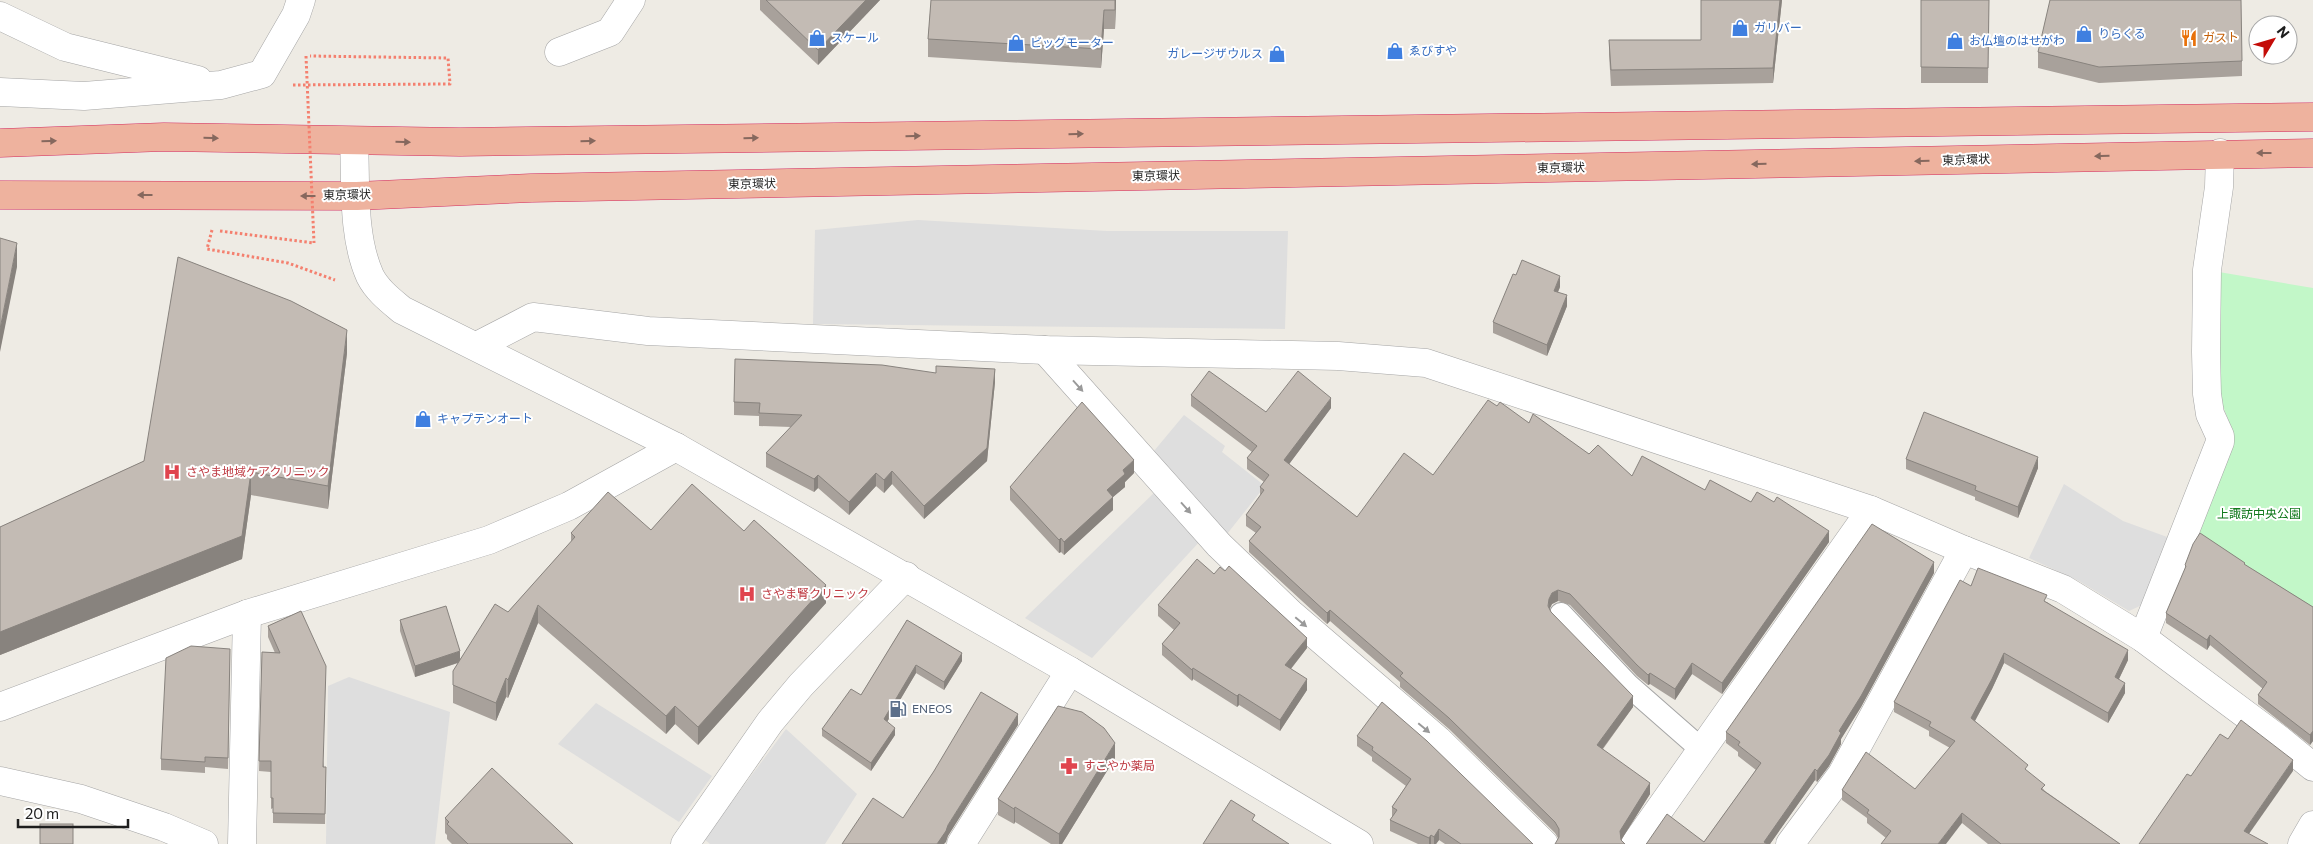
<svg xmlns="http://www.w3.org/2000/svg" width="2313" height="844" viewBox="0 0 2313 844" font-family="Commissioner,'Noto Sans JP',sans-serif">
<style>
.park{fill:#c2f7c8}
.parking{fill:#dedede}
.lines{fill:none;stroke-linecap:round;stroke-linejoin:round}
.service-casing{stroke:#a5a5a5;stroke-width:24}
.minor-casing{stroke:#a5a5a5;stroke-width:29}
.tertiary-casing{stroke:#a5a5a5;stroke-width:29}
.trunk-casing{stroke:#d32b60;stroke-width:29}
.path{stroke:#f4806f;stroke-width:3;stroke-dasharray:2.5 2.5;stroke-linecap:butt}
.service{stroke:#fff;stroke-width:22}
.minor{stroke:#fff;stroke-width:28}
.tertiary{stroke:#fff;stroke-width:28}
.trunk{stroke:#eeb29e;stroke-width:28}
.path-bridge{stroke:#f4806f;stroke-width:3;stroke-dasharray:2.5 2.5;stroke-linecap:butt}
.wall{fill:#a8a19b}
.shaded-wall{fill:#88837e}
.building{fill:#c3bbb4;stroke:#88837e}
.oneway{fill:#86685e}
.oneway2{fill:#9a9a9a}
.labels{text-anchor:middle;stroke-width:4;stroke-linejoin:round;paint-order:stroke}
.shop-label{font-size:12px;fill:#366cbe;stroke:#fff;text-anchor:start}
.food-label{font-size:12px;fill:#c56008;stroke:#fff;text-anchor:start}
.street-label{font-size:12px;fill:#1e1e1e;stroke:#fff}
.health-label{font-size:12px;fill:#be3a42;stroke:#fff;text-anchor:start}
.park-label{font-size:12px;fill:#10781b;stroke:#fff}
.service-label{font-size:12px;fill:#4e5e75;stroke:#fff;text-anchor:start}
</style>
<rect width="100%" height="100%" fill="#eeebe4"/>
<path class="park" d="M2219,272L2313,288V608L2194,536L2234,435L2216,388Z"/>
<g class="parking">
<path d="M918,220L1107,231H1288L1285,329L813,324L815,230Z"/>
<path d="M1184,415L1225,446L1222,452L1265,486L1223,539L1149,457Z"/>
<path d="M2064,484L2123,521L2170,538L2142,605L2129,611L2077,580L2029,558Z"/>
<path d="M1157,490L1201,540L1092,658L1025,618Z"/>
<path d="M349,677L450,712L435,844H326L328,686Z"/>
<path d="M596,703L712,776L679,822L558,744Z"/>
<path d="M786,729L857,794L825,844H710L704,839Z"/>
</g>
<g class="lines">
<g class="service-casing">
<path id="service" d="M1561,614L1628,685L1701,749"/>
</g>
<g class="minor-casing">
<g id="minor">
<path d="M0,16L65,47L198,80"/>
<path d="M559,52L610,32L631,0"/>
<path d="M0,92L84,96L221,85L262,74L296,15L301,0"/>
<path d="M477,346L533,317L648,331L1045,350L1338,356L1426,363L1871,510L1964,550L2063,589L2143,638L2280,740L2313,767"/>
<path d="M1045,350L1219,545L1290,613L1438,740L1544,844"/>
<path d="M2143,638L2220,442V436L2210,414L2207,394L2206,352L2207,270L2219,187L2220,153"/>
<path d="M0,707L247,614L489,540L569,506L676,447"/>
<path d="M242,844L247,614"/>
<path d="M685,844L770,722L801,685L906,576"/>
<path d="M961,844L1070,671"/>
<path d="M1635,844L1871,510"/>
<path d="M1790,844L1842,774L1964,550"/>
<path d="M2302,844L2313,825"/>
</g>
</g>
<g class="tertiary-casing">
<g id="tertiary">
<path d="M354,141C356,184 352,236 370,276C377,290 390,300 402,310L676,447L1070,671L1359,844"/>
<path d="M0,781L81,799L164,827L204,844"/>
</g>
</g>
<g class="trunk-casing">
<g id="trunk">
<path d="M0,143L164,137L460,142L2313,117"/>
<path d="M0,195L357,196L531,188L2313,153"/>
</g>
</g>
<g class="path">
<path d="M293,85L450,84L448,58L310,56"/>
<path d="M212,230L207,249L288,263L335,280"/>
<path d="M220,231L314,243"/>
</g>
<use href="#service" class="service"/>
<use href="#minor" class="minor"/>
<use href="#tertiary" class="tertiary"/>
<use href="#trunk" class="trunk"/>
<path class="path-bridge" d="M306,56L314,243"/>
</g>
<g class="wall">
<path d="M760,0H880L818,65L760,10Z"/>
<path d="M931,0H1116L1115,29H1104L1101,68L928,57V39Z"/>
<path d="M1701,0H1782L1773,83L1611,86L1609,55V40H1701Z"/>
<path d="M1921,0H1989L1988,83H1921Z"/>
<path d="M2038,52L2242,61V76L2099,83L2038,68Z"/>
<path d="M1560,287L1558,292L1567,306L1547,356L1493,333V322Z"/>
<path d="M347,353L328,509L251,495L242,559L0,655V527L144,461Z"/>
<path d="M995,382L987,461L924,519L892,484L884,493L876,486L849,515L818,488L814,492L766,467V453L791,427L759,426V416L734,415V402Z"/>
<path d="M1191,395L1266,412L1331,408L1289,464L1357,517L1433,475L1497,406L1632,476L1705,490L1751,502L1829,542L1722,694L1692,674L1675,700L1650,684L1648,685L1637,676L1570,605L1558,601L1552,604L1550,608L1551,612L1633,707L1603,749L1650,794L1621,840L1558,838L1555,833L1449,729L1400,687V682L1330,621L1327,624L1249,552V541L1256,533L1246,526V515L1260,496V487L1264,482L1247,469V458L1252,452L1191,406Z"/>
<path d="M1906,459L2038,468L2018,518L1975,500V497L1906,469Z"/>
<path d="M1134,473L1125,482V487L1113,497V510L1064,555L1061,552L1059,553L1010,500V487Z"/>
<path d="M651,530L826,603L698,745L675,724L666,734L538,623L508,698L506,697L496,721L453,703V671L458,663L415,677L400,631V620L460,659L508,612L571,542V533Z"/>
<path d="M2185,565H2245L2313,607V741L2310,745L2258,704V695L2263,689L2210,645L2207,650L2166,623V613L2185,570Z"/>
<path d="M1934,573L1861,707L1841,739V744L1829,766L1817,782L1815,780L1770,844H1646L1704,842L1756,770L1738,756V752L1726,743V732Z"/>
<path d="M1214,574L1307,648L1291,669L1307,690L1280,731L1239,705L1237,707L1193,679L1192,681L1162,655V644L1174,630L1158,616V605Z"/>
<path d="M1971,586L2047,602L2128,660L2119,679L2125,693L2108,723L2004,663L1992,689L1975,721L2028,772L2045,791L2120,844H1988L1962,823L1886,838L1867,823V818L1842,800V790L1915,789L1950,748L1929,736V731L1894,712V702Z"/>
<path d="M301,611L324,767H326L325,824L273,823V808L271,809V772L259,771L262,652L275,653L268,637V626Z"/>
<path d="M907,620L962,661L944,690L916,673L887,722L895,735L871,771L822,736V729L861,695Z"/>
<path d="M230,649L228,769L205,767V773L161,770V759Z"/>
<path d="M1357,736L1533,844H1445L1439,840L1436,844H1418L1390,831V820L1392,817V807L1406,786L1372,761V757L1357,746Z"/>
<path d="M1115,758L1062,844H1051L1015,822L1014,824L998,815V799Z"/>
<path d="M445,818L573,844H452L447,839V835L445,833Z"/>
</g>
<g class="shaded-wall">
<path d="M866,0H880L818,65V50Z"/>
<path d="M1115,0H1116L1115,29Z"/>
<path d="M1780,0H1782L1773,83V68Z"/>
<path d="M1104,10V29L1101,68V49Z"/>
<path d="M17,243V267L0,352V329Z"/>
<path d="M1560,276V287L1554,301V291Z"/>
<path d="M1567,295V306L1547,356V345Z"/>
<path d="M347,330V353L328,509V486Z"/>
<path d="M995,369V382L987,461L924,519V506Z"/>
<path d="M1331,398V408L1284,471V460Z"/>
<path d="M2038,457V468L2018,518V507Z"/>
<path d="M1134,460V473L1125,482V487L1113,497V510L1064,555V542L1123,470Z"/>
<path d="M892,471V484L884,493V480Z"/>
<path d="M251,472V495L242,559L0,655V632Z"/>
<path d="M876,473V486L849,515V502Z"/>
<path d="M818,475V488L814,492V479Z"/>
<path d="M1829,531V542L1722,694V683Z"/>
<path d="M1061,538V552L1059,553V540Z"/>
<path d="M1934,562V573L1861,707L1841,739V744L1829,766L1817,782V771Z"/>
<path d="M826,585V603L698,745V727Z"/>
<path d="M1558,590V601L1552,604L1549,610L1548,617L1549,599L1552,593Z"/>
<path d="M538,605V623L508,698V680Z"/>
<path d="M1330,610V621L1327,624V613Z"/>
<path d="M2210,635V645L2207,650V640Z"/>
<path d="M1307,638V648L1285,676V665Z"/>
<path d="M2128,650V660L2115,687V677Z"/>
<path d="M460,651V662L415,677V666Z"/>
<path d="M962,653V661L944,690V682Z"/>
<path d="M2004,653V663L1992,689L1971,728V718Z"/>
<path d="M1692,663V674L1675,700V689Z"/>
<path d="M916,665V673L884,727V719Z"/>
<path d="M1193,668V679L1192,681V670Z"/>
<path d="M1650,673V684L1648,685V675Z"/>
<path d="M506,678V697L496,721V703Z"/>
<path d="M1307,679V690L1280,731V720Z"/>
<path d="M2125,683V693L2108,723V713Z"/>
<path d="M1239,694V705L1237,707V696Z"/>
<path d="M1633,696V707L1597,756V745Z"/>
<path d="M675,706V724L666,734V716Z"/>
<path d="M1018,714V725L948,836L946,842L944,844H937L948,825Z"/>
<path d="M895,728V735L871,771V763Z"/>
<path d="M2313,731V741L2310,745V735Z"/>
<path d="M1115,743V758L1062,844H1059V834Z"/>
<path d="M2293,760V771L2244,841V831Z"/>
<path d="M1815,769V780L1770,844H1764V842Z"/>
<path d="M1650,783V794L1620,842V831Z"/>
<path d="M1015,807V822L1014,824V809Z"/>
<path d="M1962,813V823L1946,844H1938Z"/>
<path d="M1439,829V840L1436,844H1434V837Z"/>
<path d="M1431,835V844H1429V838Z"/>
</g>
<g class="building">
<path d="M766,0H866L818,50Z"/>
<path d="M931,0H1115V10H1104L1101,49L928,39Z"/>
<path d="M1701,0H1780L1773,68L1611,70L1609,40H1701Z"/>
<path d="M1921,0H1989L1988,68L1921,67Z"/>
<path d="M2050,0H2241L2242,61L2099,67L2038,52Z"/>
<path d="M0,238L17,243L0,329Z"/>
<path d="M178,257L291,301L347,330L328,486L251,472L242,536L0,632V527L144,461Z"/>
<path d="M1522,260L1560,276L1554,291L1567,295L1547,345L1493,322L1513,274L1516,275Z"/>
<path d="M735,359L882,365L936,373V366L995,369L987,448L924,506L892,471L884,480L876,473L849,502L818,475L814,479L766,453L802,415L759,413L760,403L734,402Z"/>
<path d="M1209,371L1266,412L1298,371L1331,398L1284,460L1357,517L1404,453L1433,475L1488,400L1497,406L1500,402L1529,423L1533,414L1589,454L1598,445L1632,476L1642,456L1705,490L1710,480L1751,502L1757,492L1774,502L1777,497L1829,531L1722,683L1692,663L1675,689L1650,673L1648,675L1637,665L1570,594L1558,590L1552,593L1549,599L1548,606L1551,612L1633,696L1597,745L1650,783L1620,831L1621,840L1625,844H1555L1559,837V829L1555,822L1449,718L1400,676L1403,673L1330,610L1327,613L1249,541L1261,527L1246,515L1264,490L1260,487L1269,475L1247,458L1257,446L1191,395Z"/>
<path d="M1082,402L1134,460L1123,470L1125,474L1107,490L1113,497L1064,542L1061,538L1059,540L1010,487Z"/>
<path d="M1924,412L2038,457L2018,507L1975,490L1976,486L1906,459Z"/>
<path d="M692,484L744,531L754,520L826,585L698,727L675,706L666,716L538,605L508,680L506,678L496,703L453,685V671L495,604L508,612L575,537L571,533L608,492L651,530Z"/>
<path d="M1872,524L1934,562L1861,696L1839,731L1841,733L1829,755L1817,771L1815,769L1764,842L1767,844H1646L1647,843L1667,814L1704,842L1761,763L1738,745L1740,742L1726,732Z"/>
<path d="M2200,533L2245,563L2244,564L2313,607V731L2310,735L2258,695L2267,682L2210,635L2207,640L2166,613L2186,566L2185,565L2193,544Z"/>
<path d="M1197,559L1214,574L1220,567L1225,571L1229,566L1307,638L1285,665L1307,679L1280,720L1239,694L1237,696L1193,668L1192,670L1162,644L1180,623L1158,605Z"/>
<path d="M1978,568L2047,595L2044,601L2128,650L2115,677L2125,683L2108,713L2004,653L1992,679L1971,718L2028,765L2025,769L2045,785L2041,789L2120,844H2001L1962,813L1938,844H1881L1891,831L1867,813L1869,810L1842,790L1866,752L1915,789L1955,741L1929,726L1931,722L1894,702L1960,580L1971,586Z"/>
<path d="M446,606L460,651L415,666L400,620Z"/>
<path d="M301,611L326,666L323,767H326L325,814L273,813V798H271V761H259L262,652L280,653L268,626Z"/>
<path d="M907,620L962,653L944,682L916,665L884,719L895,728L871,763L822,729L851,689L861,695Z"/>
<path d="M191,646L230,649L228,758L205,757V762L161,759L166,658Z"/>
<path d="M981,692L1018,714L948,825L946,831L937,844H842L873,798L903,818L934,771Z"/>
<path d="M1382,702L1427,741L1533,844H1461L1439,829L1434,837L1431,835L1429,838L1390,820L1397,810L1392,807L1411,779L1372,750L1373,747L1357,736Z"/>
<path d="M1058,706L1082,712L1104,728L1115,743L1059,834L1015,807L1014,809L998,799Z"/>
<path d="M2241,720L2293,760L2244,831L2268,844H2139L2187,774L2191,776L2220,734L2228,739Z"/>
<path d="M492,768L573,844H468L447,824L449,822L445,818Z"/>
<path d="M1231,800L1255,815L1252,820L1289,844H1203Z"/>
<rect x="40" y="824" width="33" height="20"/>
</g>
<defs><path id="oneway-solid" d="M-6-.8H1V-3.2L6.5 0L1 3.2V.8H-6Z" transform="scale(1.25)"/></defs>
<g class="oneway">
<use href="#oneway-solid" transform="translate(1076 134) rotate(-1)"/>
<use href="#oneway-solid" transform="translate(913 136) rotate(-1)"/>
<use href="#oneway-solid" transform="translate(211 138) rotate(1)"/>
<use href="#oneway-solid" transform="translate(751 138) rotate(-1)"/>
<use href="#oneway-solid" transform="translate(49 141) rotate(-2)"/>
<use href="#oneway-solid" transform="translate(588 141) rotate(-1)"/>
<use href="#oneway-solid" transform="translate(403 142) rotate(1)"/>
<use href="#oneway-solid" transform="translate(2264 153) rotate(180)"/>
<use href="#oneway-solid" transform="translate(2102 156) rotate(178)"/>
<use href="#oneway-solid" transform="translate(1922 161) rotate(178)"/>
<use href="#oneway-solid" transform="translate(1759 164) rotate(179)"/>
<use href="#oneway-solid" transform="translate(145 195) rotate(-180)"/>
<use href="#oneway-solid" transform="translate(308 196) rotate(-180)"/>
</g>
<g class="oneway2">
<use href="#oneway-solid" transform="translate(1078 386) rotate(48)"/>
<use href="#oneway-solid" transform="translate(1186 508) rotate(48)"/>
<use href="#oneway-solid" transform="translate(1301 622) rotate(40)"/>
<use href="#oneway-solid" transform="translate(1424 728) rotate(40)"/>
</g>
<defs>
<g id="shop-bare" transform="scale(1.35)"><path d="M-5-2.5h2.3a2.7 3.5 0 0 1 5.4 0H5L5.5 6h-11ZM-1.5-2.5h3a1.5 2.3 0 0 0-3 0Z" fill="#3f7fe0" stroke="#fff" stroke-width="2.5" paint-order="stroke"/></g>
<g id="restaurant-bare" transform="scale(1.35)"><path d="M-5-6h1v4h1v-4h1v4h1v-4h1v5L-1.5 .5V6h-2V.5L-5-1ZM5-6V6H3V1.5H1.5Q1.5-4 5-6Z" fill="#e8710a" stroke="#fff" stroke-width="2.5" paint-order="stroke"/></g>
<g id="hospital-bare" transform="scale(1.35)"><path d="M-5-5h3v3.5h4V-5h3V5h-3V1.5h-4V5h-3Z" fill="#e0444e" stroke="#fff" stroke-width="2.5" paint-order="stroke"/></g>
<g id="fuel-bare" transform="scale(1.35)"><path d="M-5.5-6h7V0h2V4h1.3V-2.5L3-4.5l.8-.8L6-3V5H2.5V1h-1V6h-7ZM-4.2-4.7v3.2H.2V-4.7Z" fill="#5c6f8a" stroke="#fff" stroke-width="2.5" paint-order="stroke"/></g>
<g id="pharmacy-bare" transform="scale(1.35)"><path d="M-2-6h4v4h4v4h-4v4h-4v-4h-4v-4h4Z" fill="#e0444e" stroke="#fff" stroke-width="2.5" paint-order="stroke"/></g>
</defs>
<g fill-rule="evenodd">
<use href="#shop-bare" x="1740" y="28"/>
<use href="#shop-bare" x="2084" y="34"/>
<use href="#shop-bare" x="817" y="38"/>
<use href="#restaurant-bare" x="2189" y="38"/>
<use href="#shop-bare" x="1955" y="41"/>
<use href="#shop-bare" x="1016" y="43"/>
<use href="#shop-bare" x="1395" y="51"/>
<use href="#shop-bare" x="1277" y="54"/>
<use href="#shop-bare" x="423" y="419"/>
<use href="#hospital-bare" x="172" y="472"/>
<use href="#hospital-bare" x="747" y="594"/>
<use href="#fuel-bare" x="898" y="709"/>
<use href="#pharmacy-bare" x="1069" y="766"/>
</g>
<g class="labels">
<g class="shop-label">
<text x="1754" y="32">ガリバー</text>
<text x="2098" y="38">りらくる</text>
<text x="831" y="42">スケール</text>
<text x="1969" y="45">お仏壇のはせがわ</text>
<text x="1030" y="47">ビッグモーター</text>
<text x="1409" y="55">ゑびすや</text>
<text x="1263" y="58" text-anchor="end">ガレージザウルス</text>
<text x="437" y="423">キャプテンオート</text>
</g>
<g class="food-label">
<text x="2203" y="42">ガスト</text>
</g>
<g class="street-label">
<text transform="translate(1966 160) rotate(-2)" y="4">東京環状</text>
<text transform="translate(1561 168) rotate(-1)" y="4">東京環状</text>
<text transform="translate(1156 176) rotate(-1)" y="4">東京環状</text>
<text transform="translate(752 184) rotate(-1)" y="4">東京環状</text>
<text transform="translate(347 195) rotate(-1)" y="4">東京環状</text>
</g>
<g class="health-label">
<text x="186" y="476">さやま地域ケアクリニック</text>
<text x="761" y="598">さやま腎クリニック</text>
<text x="1083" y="770">すこやか薬局</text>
</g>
<g class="park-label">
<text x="2259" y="518">上諏訪中央公園</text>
</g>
<g class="service-label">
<text x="912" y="713">ENEOS</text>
</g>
</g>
<g transform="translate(2273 40) rotate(52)"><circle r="24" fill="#ffffff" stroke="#a5a5a5"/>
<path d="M0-4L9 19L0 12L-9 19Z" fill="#c40c08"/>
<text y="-8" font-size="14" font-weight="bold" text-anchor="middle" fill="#1e1e1e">N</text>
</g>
<path d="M18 819v8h110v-8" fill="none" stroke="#1e1e1e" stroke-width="2.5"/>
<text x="25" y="819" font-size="15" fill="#1e1e1e" stroke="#ffffff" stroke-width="4" paint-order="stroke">20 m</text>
</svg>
